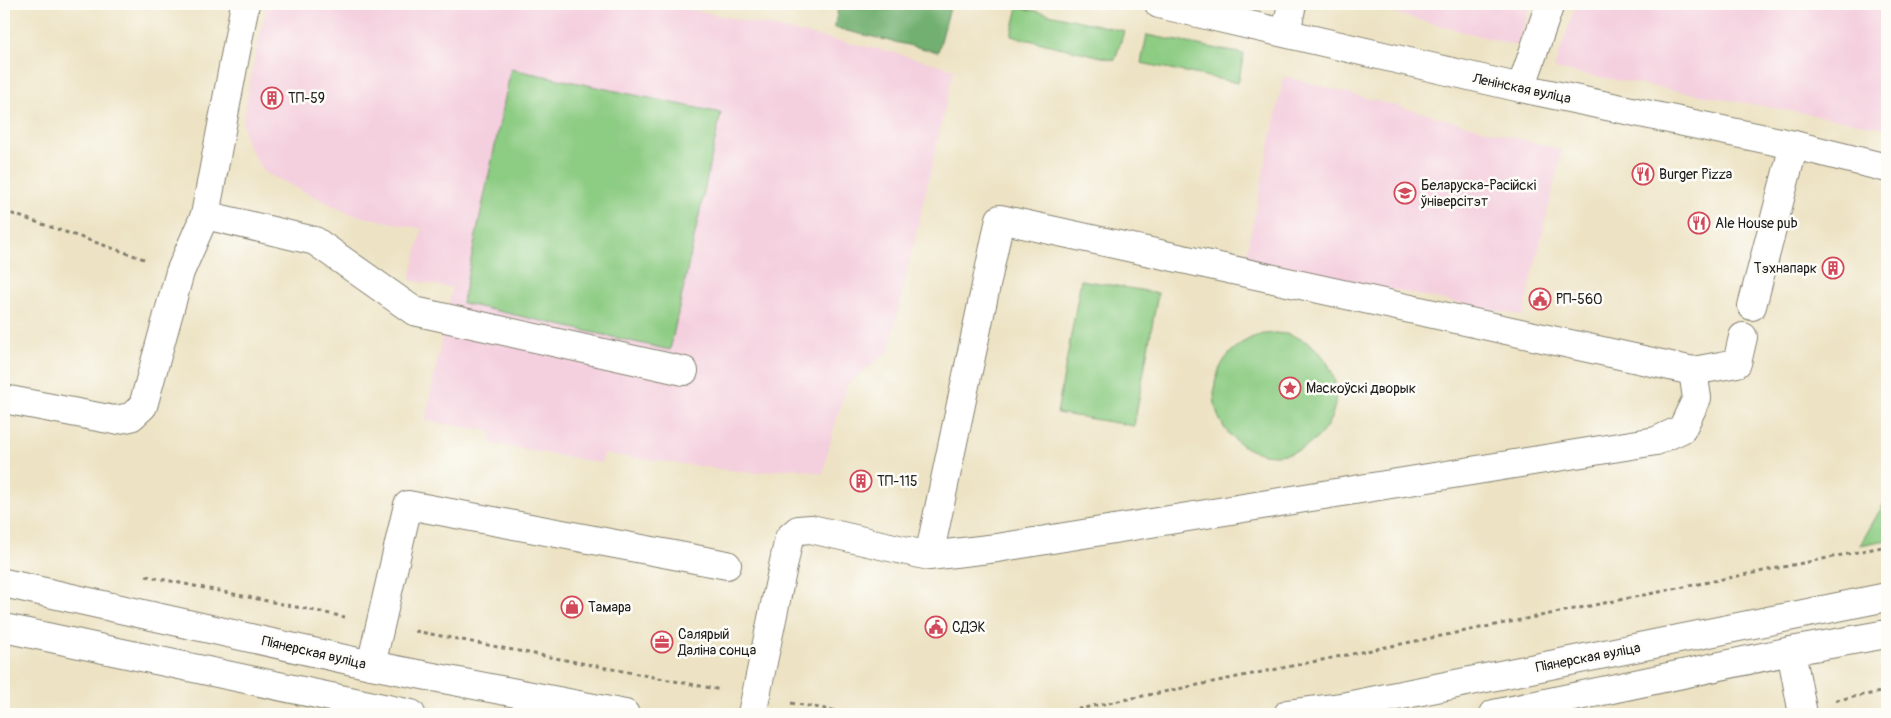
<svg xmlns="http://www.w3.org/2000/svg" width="1891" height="718" viewBox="0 0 1891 718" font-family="Pangolin,sans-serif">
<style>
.built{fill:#f4cfde}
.green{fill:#8dcc83;stroke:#547450}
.forest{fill:#72b071;stroke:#476646}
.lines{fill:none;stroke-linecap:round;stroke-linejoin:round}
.minor-casing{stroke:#848070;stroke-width:30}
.major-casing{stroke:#848070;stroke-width:30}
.path{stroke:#848070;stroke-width:3;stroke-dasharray:4 4;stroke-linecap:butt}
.minor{stroke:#fff;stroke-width:28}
.major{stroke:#fff;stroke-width:28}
.labels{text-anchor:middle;stroke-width:5;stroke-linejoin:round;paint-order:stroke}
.street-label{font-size:14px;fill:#1c1c1c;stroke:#fdfcf7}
.poi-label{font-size:14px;fill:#1c1c1c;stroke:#fdfcf7;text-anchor:start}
</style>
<rect width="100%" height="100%" fill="#fdfcf7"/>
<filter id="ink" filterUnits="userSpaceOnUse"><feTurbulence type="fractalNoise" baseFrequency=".02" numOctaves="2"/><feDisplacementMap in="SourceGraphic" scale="10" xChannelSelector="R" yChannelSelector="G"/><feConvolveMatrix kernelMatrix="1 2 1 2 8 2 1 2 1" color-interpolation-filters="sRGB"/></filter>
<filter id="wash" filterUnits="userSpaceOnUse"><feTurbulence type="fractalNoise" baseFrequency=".0096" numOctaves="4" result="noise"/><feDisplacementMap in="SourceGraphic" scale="20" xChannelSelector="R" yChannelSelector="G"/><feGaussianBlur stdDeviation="1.12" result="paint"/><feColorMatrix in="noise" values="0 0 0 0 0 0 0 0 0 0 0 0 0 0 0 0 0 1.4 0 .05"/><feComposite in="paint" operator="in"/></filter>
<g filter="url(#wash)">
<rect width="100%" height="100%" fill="#ede3c4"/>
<g class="built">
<path d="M267,4H665L896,53L954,69L889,350L847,385L833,431L823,474L794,468L753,473L604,454L601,463L490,443L492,431L425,421L452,288L410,280L422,229L350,214L264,172L246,142L243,122L253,66Z"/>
<path d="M1359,4H1531L1517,46Z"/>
<path d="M1576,4H1887V128L1554,69Z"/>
<path d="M1284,76L1562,150L1523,316L1245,260Z"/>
</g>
<g class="green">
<path d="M1018,7L1124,31L1115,60L1011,36Z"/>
<path d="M1147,35L1244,54L1238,83L1141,63Z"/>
<path d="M511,69L721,113L670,350L462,303Z"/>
<path d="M1081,280L1158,293L1134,426L1057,413Z"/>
<circle cx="1275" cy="394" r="61"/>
<path d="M1887,498V540L1860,545Z"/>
</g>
<path class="forest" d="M839,4H951L938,52L834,28Z"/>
</g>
<g filter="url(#ink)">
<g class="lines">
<g class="minor-casing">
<g id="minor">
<path d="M1159,4L1521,88L1794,145L1887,168"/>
<path d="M1286,33L1292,4"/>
<path d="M1521,88L1550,4"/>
<path d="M205,215L315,241L414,311L684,371"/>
<path d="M1752,306L1794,145"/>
<path d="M1693,371L1737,363L1743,337"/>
<path d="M4,399L114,420L131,417L143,406L180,272L205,215L245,4"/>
<path d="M1791,651L1803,714"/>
<path d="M371,665L408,505L727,565"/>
<path d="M752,714L789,538L798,530L811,529L929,556L1000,219L1693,371L1697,398L1682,429L1656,441L997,548L929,556"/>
</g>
</g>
<g class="major-casing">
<g id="major">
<path d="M4,583L371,665L625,714"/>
<path d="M4,628L411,714"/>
<path d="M1288,714L1342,707L1887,597"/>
<path d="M1494,714L1791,651L1887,634"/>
</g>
</g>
<g class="path">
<path d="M4,211L147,260"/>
<path d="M146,576L345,617"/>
<path d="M415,631L721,690"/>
<path d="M1836,700L1887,691"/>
<path d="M791,703L854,714"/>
<path d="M1054,714L1887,546"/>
</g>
<use href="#minor" class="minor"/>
<use href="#major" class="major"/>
</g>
</g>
<defs>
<g id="building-ring" transform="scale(1.125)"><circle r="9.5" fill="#fdfcf7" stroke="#d1495b" stroke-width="1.5"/><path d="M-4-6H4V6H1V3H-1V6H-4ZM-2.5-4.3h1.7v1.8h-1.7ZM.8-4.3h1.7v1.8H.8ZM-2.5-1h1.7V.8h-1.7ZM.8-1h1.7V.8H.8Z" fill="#d1495b"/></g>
<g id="restaurant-ring" transform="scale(1.125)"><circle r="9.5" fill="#fdfcf7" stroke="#d1495b" stroke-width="1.5"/><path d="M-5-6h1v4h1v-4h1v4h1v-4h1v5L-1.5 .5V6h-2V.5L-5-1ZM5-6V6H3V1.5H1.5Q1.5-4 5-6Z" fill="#d1495b"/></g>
<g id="university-ring" transform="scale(1.125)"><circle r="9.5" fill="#fdfcf7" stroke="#d1495b" stroke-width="1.5"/><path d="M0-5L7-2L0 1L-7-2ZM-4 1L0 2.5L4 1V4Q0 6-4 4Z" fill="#d1495b"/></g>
<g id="civic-ring" transform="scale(1.125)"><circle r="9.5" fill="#fdfcf7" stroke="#d1495b" stroke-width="1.5"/><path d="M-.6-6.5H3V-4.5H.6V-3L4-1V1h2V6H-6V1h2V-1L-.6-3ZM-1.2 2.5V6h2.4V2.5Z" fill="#d1495b"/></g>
<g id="sight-ring" transform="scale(1.125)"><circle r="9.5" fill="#fdfcf7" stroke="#d1495b" stroke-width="1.5"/><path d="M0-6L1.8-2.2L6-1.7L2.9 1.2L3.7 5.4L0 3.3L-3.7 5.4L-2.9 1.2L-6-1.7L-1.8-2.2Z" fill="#d1495b"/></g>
<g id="shop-ring" transform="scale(1.125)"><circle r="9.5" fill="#fdfcf7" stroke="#d1495b" stroke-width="1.5"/><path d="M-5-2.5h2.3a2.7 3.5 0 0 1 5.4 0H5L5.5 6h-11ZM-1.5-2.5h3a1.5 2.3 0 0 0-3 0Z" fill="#d1495b"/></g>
<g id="office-ring" transform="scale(1.125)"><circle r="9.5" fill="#fdfcf7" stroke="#d1495b" stroke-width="1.5"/><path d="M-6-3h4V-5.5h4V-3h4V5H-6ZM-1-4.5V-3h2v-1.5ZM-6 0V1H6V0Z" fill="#d1495b"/></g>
</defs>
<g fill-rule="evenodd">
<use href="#building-ring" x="272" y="98"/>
<use href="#restaurant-ring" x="1643" y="174"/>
<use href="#university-ring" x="1405" y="193"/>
<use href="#restaurant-ring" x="1699" y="223"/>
<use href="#building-ring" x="1833" y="268"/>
<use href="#civic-ring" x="1540" y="299"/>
<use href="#sight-ring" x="1290" y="388"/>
<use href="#building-ring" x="861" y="481"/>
<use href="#shop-ring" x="572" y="607"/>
<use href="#civic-ring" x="936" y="627"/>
<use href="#office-ring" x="662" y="642"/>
</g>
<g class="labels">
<g class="street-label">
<text transform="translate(1522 88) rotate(12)" y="5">Ленінская вуліца</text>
<text transform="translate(314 652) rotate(13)" y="5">Піянерская вуліца</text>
<text transform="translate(1588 657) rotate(-11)" y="5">Піянерская вуліца</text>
</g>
<g class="poi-label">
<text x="288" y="103">ТП-59</text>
<text x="1659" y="179">Burger Pizza</text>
<text x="1421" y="190">Беларуска-Расійскі<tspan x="1421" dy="16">ўніверсітэт</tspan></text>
<text x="1715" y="228">Ale House pub</text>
<text x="1817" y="273" text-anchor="end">Тэхнапарк</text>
<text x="1556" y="304">РП-560</text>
<text x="1306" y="393">Маскоўскі дворык</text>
<text x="877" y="486">ТП-115</text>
<text x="588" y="612">Тамара</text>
<text x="952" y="632">СДЭК</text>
<text x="678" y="639">Салярый<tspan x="678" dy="16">Даліна сонца</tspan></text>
</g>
</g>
<rect width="1891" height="718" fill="none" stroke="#fdfcf7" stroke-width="20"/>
</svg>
